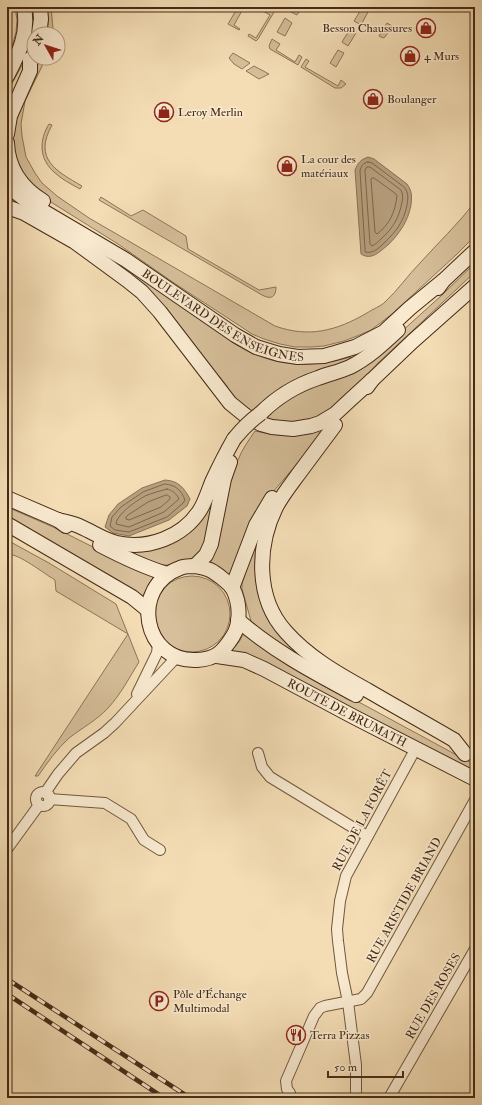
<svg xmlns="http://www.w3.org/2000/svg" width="482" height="1105" viewBox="0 0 482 1105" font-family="'IM FELL Double Pica',serif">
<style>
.green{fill:#d6bf9a;stroke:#8d7558}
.water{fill:#b8a07f;stroke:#8a7155}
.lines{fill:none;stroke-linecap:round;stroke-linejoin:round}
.shore{stroke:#7e664a;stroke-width:1}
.street-casing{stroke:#70583e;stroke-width:12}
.secondary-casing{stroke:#442b16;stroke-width:16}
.street{stroke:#f8e9cf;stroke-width:10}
.secondary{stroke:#f8e9cf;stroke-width:14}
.rail-casing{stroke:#442b16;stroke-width:4.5}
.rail{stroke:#f8e9cf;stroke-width:3;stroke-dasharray:9;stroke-linecap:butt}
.secondary-bridge-casing{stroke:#442b16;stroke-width:16;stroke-linecap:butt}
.secondary-bridge{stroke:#f8e9cf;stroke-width:14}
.labels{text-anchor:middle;stroke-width:3;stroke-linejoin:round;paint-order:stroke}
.poi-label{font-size:12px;fill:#442b16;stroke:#f8e9cf;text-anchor:start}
.street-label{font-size:12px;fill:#442b16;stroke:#f8e9cf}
</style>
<rect width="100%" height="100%" fill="#f4ddb5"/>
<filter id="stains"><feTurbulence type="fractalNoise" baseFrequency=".005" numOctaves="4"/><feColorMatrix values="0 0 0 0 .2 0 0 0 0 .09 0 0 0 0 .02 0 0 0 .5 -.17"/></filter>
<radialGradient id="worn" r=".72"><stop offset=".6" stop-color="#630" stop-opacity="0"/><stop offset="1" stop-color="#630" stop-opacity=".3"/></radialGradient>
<g class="green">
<path d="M15,7H20L21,30L7,67V57L13,43L16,32L17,20Z"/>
<path d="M29,7H35C35,14 35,22 34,29C32,52 18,72 7,92V87L20,62Z"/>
<path d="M46,7H51L53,29L54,30V34H48V18Z"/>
<path d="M238,7H244L234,25L240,29L239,30L228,24Z"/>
<path d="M265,7H277L258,39L256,41L248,36L249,34L256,38L270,15L263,11Z"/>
<path d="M291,7H302L297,15L289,11Z"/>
<path d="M362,8L368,12L361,25L354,21Z"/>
<path d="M285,18L292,23L285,36L277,32Z"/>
<path d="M387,23L392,26L385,37L383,38L379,36Z"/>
<path d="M350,29L356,33L348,46L342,42Z"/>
<path d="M272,39L280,44L276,50L295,62L299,55L302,57L298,65L270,49L269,46Z"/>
<path d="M338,50L344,53L336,67L330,63Z"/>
<path d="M233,53L250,63L242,69L234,64L229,58Z"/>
<path d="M41,58H46L25,101L21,124L22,136L26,157L35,173L42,183L57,196L89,218L275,326C309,338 336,331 367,313C373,309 381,306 385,302C398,290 408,275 420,263C438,243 458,224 475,202V236L457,254L392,314L371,330L357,336L344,341L324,346L311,347H295L280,344L264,339L252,334L240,326L174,283L118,244L46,199L21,177L11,146L17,108Z"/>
<path d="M306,59L309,61L305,67L338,86L341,80L346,84L341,88H335L301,67Z"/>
<path d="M254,66L269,74L259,79L246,71Z"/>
<path d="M49,124L52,125C33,159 56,171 82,186L80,189C71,184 61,179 54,172C39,159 39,140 49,124Z"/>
<path d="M11,196L113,259L235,344C274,367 307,369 351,357L352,360L282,388L269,396L247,415L230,398L227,386L218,375L208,368L157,302L7,200Z"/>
<path d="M101,197L131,216L143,210L186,236L188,249L259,290L276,287C276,297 271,300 262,295L99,200Z"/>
<path d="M475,263V272L378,363L341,404L304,424L263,422L284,400L370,360L442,295Z"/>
<path d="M255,431C278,436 296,438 318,431L321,435L273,492L231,577L210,564C213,555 216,546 218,537C225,512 226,484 238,460C242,449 249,440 255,431Z"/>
<path d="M216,482L207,545L196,560C187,561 178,564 168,565C156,567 134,554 121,549L166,543Z"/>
<path d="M7,507L53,527L115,558L154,576C150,582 146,590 142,597L7,518Z"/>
<path d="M261,529L260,593L330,674L276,642L254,625L251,621L242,589V584L252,551Z"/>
<path d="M7,540L49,563L116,604L139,662C129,678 121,694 108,708C97,720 82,728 69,738C57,749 47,763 38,776H35L128,634L56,591L55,580C43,573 20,554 7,554Z"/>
<circle cx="192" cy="614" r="38"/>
<path d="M244,633L320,681L475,765V772L234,652L232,650L239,642Z"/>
</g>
<g class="water">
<path d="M368,157L374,159L407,184C412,191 412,196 411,205C408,221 400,233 388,245C380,251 372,261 361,254L355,170C358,163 360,160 368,157Z"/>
<path d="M165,480C179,481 184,488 190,499L187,506L169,520L129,536L113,533L105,527L109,515L118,504L142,488Z"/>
</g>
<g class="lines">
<g class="shore">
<path d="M368,162L372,163L404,187C409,193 408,198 407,205C404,221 396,232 384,243C379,248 373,254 365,252V249L360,171C361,166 363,163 368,162Z"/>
<path d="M367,167H370L401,190C403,194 403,198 402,202C399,218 393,228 382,238C379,241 376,244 372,246L370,244L365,171Z"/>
<path d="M372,178H374L396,194L397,196C395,212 390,224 377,234L375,232L371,180Z"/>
<path d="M165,484C176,485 181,490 185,500L183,503L167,517L129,532L115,530L110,526L112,517L121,507L143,492Z"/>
<path d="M167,489C172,490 177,494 179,499L164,512L129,527L116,524C117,514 136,501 145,496C152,493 160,491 167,489Z"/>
<path d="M167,495L170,497V499L161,507L129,520L126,519V517L128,515L148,502Z"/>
</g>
<g class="street-casing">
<g id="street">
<path d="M137,694L157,653L158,643"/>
<path d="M258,753L262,767L270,777L367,836"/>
<circle cx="43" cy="799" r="7"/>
<path d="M45,793L58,774L76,753L104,733L115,723L172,662L178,657"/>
<path d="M49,799L105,803L131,819L144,840L160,850"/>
<path d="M7,849L39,805"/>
<path d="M290,1093L287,1089L286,1081L314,1016L320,1008L325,1006L361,999L367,993L475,800"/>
<path d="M356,1098V1065L348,1002L342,973L338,941L337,929L340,901L346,876L416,748"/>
<path d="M389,1098L475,949"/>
</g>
</g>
<g class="secondary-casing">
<g id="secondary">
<path d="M39,34L41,19L40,7"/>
<path d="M7,76C19,53 29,34 24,7"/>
<path d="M7,134L10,116L30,71V59"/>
<path d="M7,143C8,168 22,188 43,201"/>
<path id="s1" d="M7,184L10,188L31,204L126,260L235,335L256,347L279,354L298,357L324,356L335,353L355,347L384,332L410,308L443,281"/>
<path d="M7,207L24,213L75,242L127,280L142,292L160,312L230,403L246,416L261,424L272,427L293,429L311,426L320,423L335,414L350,400L372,380"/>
<path d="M438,288L443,281L475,251"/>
<path d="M367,387L372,380L413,341L475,286"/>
<path d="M261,413C277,397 297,385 318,378C328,374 339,372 350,367C368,358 383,344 398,330"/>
<path d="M335,425C323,441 312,456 300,472C292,483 283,494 276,507C257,546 255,598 286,632C308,657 338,674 367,690C396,707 425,723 454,740L465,754"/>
<path d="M7,498L58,520L66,526"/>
<path d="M58,520C65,522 74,523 81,527C93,532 104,540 117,543C148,550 183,537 200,510C205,502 208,492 212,482C219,467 226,453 234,439"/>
<path d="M7,524L132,597L148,610"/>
<path d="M100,545C121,556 144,567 167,574"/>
<path d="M195,566C200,567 205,568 210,570C216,573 229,583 233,589C240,603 241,623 233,636C223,652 216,659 197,660C143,663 129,587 180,568C184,566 190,566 195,566Z"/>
<path d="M195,566L206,555L211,544L224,479L230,462"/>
<path d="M232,588L256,525L272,498"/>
<path d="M238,620C273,651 315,673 356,695"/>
<path id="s2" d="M217,656L244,660L264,669L354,717L475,779"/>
</g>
</g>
<use href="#street" class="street"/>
<use href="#secondary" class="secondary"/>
<g class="rail-casing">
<g id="rail">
<path d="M7,979L190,1098"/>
<path d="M7,994L164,1098"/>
</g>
</g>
<use href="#rail" class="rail"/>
<g class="secondary-bridge-casing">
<path id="secondary-bridge" d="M234,439C242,429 250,421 261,413"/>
</g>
<use href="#secondary-bridge" class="secondary-bridge"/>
</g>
<defs>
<g id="shop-ring" transform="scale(1)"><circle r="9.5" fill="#f8e9cf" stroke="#8f2418" stroke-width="1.5"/><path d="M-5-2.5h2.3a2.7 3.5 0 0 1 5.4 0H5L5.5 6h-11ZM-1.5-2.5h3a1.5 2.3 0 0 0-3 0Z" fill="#8f2418"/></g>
<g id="parking-ring" transform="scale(1)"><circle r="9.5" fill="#f8e9cf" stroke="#8f2418" stroke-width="1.5"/><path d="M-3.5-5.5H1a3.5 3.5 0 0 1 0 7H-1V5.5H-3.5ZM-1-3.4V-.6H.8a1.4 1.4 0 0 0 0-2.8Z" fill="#8f2418"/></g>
<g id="restaurant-ring" transform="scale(1)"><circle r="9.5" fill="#f8e9cf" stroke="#8f2418" stroke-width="1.5"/><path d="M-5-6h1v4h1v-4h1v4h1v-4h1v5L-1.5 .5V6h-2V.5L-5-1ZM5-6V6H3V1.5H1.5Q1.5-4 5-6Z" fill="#8f2418"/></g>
</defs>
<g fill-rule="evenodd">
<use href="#shop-ring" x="426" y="28"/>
<use href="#shop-ring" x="410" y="56"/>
<use href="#shop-ring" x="373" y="99"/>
<use href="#shop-ring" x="164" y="112"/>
<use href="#shop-ring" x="287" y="166"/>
<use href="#parking-ring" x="159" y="1001"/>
<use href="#restaurant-ring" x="296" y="1035"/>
</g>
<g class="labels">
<g class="poi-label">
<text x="412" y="32" text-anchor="end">Besson Chaussures</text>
<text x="424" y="60">4 Murs</text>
<text x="387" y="103">Boulanger</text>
<text x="178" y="116">Leroy Merlin</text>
<text x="301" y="163">La cour des<tspan x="301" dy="14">matériaux</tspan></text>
<text x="173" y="998">Pôle d'Échange<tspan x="173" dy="14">Multimodal</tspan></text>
<text x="310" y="1039">Terra Pizzas</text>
</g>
<g class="street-label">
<text dy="4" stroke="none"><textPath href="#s1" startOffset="255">BOULEVARD DES ENSEIGNES</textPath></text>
<text dy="4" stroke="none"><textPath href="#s2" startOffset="143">ROUTE DE BRUMATH</textPath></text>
<text transform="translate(362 820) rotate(-62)" y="4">RUE DE LA FORÊT</text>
<text transform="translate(404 900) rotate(-61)" y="4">RUE ARISTIDE BRIAND</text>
<text transform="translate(433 996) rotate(-60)" y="4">RUE DES ROSES</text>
</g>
</g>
<rect width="482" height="1105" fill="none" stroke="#f4ddb5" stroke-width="24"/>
<rect x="8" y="8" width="466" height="1089" fill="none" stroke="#442b16" stroke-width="2"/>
<rect x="12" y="12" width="458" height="1081" fill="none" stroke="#442b16"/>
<g transform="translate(46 46) rotate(309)"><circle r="19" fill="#f8e9cf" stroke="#b09d85"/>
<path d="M0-3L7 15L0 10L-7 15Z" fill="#8f2418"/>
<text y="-6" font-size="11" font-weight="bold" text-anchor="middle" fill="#442b16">N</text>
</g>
<path d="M328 1071v6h75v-6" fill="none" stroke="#442b16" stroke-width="2"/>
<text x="334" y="1071" font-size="12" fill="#442b16" stroke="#f8e9cf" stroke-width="3" paint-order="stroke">50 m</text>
<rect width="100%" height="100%" filter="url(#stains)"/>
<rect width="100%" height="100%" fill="url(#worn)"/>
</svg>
